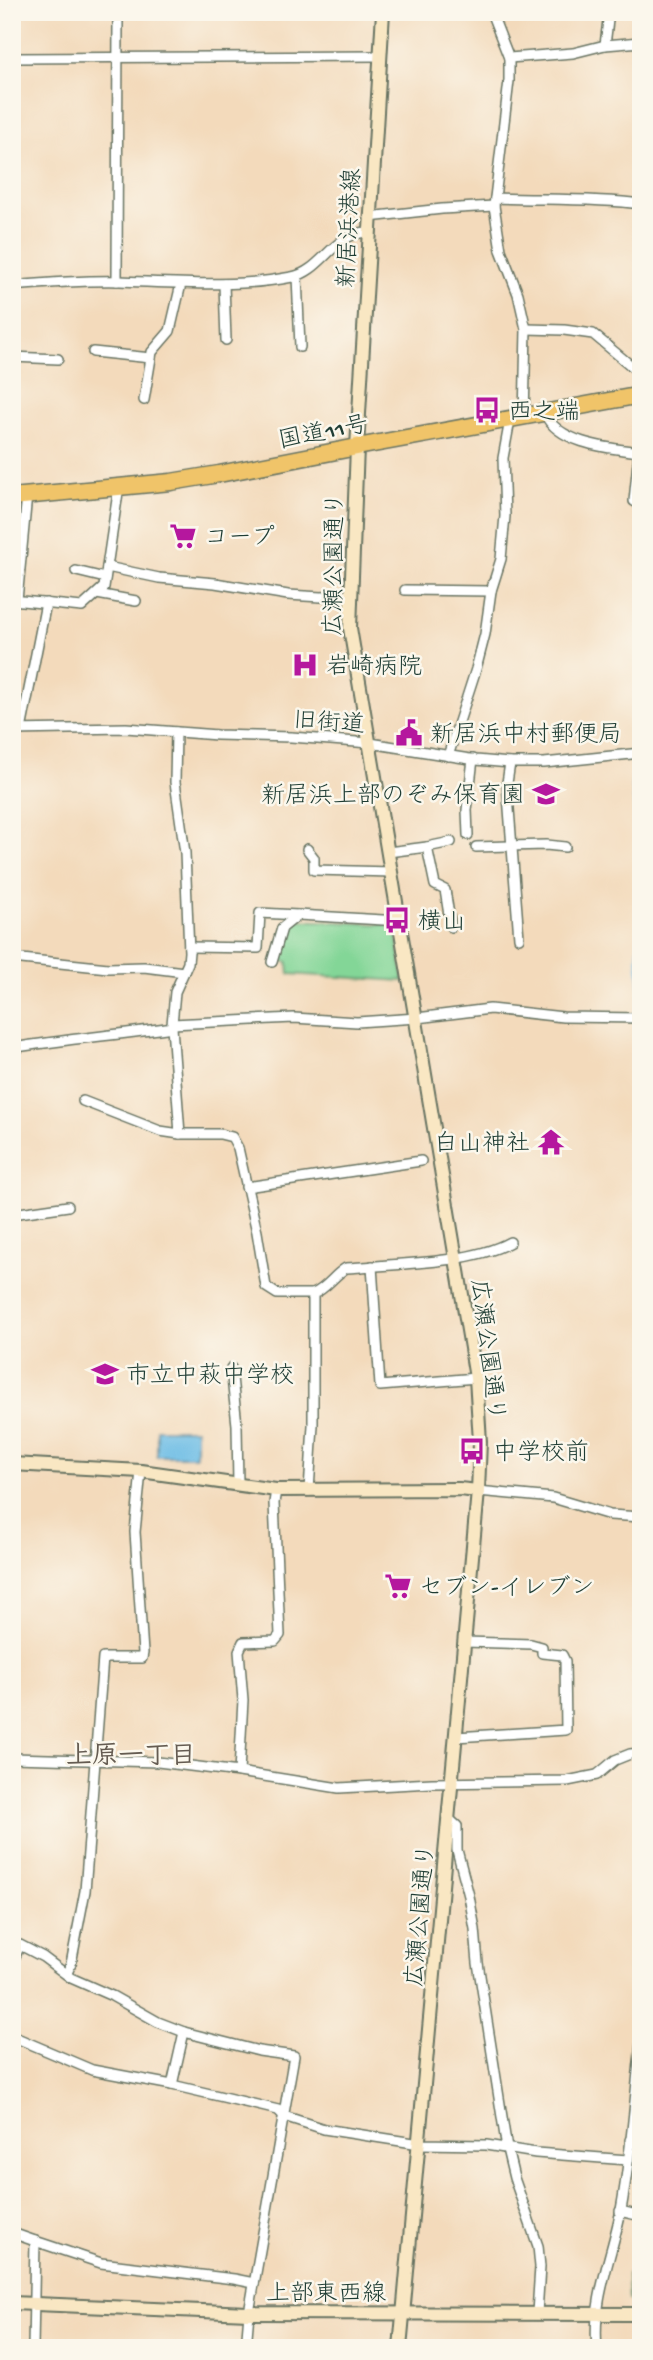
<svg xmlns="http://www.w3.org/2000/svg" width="653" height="2360" viewBox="0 0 653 2360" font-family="'Gochi Hand','Klee One',sans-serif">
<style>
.green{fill:#83d697;stroke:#518a66;stroke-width:2}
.forest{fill:#6ab780;stroke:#447a5a;stroke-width:2}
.water{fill:#69bbe5;stroke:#447c8c;stroke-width:2}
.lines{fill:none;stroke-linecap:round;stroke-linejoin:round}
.stream{stroke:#69bbe5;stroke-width:3.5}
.street-casing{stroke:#697463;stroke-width:12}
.secondary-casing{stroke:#697463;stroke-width:16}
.highway-casing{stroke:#697463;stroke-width:19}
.street{stroke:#fff;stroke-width:9}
.secondary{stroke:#f9e7c3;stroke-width:12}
.highway{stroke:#f0c469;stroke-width:16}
.labels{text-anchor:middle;stroke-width:5;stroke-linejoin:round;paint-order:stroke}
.street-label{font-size:24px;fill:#1f3d34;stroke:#fbf7ec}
.poi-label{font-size:24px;fill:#1f3d34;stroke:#fbf7ec;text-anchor:start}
.neighbourhood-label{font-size:26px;font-weight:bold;fill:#655c52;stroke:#fbf7ec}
</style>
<rect width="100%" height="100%" fill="#fbf7ec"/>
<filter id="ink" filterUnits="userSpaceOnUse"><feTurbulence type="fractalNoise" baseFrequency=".0143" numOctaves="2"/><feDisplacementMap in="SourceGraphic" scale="14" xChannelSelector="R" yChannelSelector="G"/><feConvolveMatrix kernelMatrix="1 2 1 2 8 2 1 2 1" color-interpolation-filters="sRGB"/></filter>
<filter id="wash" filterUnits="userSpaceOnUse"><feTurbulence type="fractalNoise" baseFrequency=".00686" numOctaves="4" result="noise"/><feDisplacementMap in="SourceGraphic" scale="28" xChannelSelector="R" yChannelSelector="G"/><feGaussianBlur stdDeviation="1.57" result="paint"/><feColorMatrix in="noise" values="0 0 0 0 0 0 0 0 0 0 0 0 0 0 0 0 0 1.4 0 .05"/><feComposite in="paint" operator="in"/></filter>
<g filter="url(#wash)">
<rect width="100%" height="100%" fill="#f3dabb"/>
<path class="green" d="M297,920L395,925L404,981L289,974L288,962L277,960L285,929Z"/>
<path class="forest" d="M641,2273V2300H628L627,2274Z"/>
<rect class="water" x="157" y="1429" width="39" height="27"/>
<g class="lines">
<g class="stream">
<path d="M636,762L633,784L641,869"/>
<path d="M641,921L638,959L641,991"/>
</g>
</g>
</g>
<g filter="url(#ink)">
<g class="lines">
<g class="street-casing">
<g id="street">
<path d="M102,12L108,15L121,12"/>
<path d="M491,12L509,58V81L494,206L501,250L518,294L526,329L524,418"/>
<path d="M605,45L609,12"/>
<path d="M12,58L380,56"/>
<path d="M509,58L573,53L605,45L641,42"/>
<path d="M495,198C543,200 592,198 641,204"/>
<path d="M369,217L442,209L494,206"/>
<path d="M297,276L300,347"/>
<path d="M117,281L118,12"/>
<path d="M224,284L226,340"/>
<path d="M12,286C48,283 85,280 120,281C177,283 236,288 292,277C323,271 333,232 369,232"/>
<path d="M526,329L564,330L593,334L641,374"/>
<path d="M93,352L151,358"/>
<path d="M12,357L58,359"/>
<path d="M144,400L152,352L170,331L181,284"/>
<path d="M545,414C559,444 609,448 639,452L634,501L641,505"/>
<path d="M107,567L159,578L215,583L288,595L321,597L349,595"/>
<path d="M76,571L105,578"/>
<path d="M405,590L491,591"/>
<path d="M97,594L136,601"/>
<path d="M12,600L82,607L104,587L119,486"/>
<path d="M17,600L27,495"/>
<path d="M12,730L126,728L217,735L291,737L370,743L476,760L510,763H544L641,753"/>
<path d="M21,730L46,603"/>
<path d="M448,756L476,669L485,634L491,591L501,559L505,516L503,458L510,420"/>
<path d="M510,763L507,783L519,938"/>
<path d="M468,835L467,810L473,759"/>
<path d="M427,847L451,842"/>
<path d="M476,847L546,845L565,847"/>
<path d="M307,849L314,858V870L392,872"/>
<path d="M388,852L427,847L435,885L445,890L451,927"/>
<path d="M189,947L258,948L260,913L298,915"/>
<path d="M12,958L108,968L144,967L184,972"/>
<path d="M272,962L282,928L298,915L400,921"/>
<path d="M172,1024L175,992L188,963L189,952L185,853L175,782L176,732"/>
<path d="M12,1048C65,1039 119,1035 172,1027V1024L294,1018L357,1022L417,1018L490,1009L563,1017L641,1018"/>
<path d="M83,1101L160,1131L180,1134L172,1027"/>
<path d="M12,1124H15"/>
<path d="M180,1134H220L232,1137L238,1148L257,1232L266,1287L277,1294H313"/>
<path d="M246,1187L421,1161"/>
<path d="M12,1214L68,1206"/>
<path d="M372,1266L380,1386L476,1378"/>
<path d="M231,1368L237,1425L238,1485"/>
<path d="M309,1491L313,1425V1294C326,1289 334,1275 346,1268C392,1264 471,1264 510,1242"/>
<path d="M478,1491L553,1498L610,1515L641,1517"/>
<path d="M456,1737L566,1730L565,1661L562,1655L542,1653V1647L531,1644L464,1642"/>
<path d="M12,1758L158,1762L239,1772L339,1788L432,1783L567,1781L597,1775L615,1760L630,1754L641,1753"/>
<path d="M239,1772L243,1700L239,1651L243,1642L275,1641L280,1635L274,1503L276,1490"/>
<path d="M448,1818L457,1826V1850L469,1896L475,1929L478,1963L507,2149L514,2178L538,2246L540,2267L537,2313"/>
<path d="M12,1963L20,1945L43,1957L71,1978L112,1996L158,2022L184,2032"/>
<path d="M67,1973L71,1964L85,1891L103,1658H142L143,1653L135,1532L141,1471"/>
<path d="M12,2036L92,2070L172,2085L278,2110L284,2116L324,2129L420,2144L486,2145L536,2153L628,2160"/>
<path d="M172,2085L184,2032L259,2051L294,2056L249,2313L246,2348"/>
<path d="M630,2140L641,2143"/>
<path d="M620,2211L641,2216"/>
<path d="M12,2233L35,2241L33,2348"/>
<path d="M35,2241L101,2263L234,2279L254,2283"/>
<path d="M597,2348C592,2300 612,2256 621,2210C631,2155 635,2098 641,2043"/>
</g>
</g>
<g class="secondary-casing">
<g id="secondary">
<path d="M383,12L357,447L350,628L476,1378L480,1442L478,1491L400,2348"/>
<path d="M12,1464L141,1471L276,1490L459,1489L478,1491"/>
<path d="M12,2303L249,2313L641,2314"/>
</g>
</g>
<g class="highway-casing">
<path id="highway" d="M12,497L171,482L219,474L357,447L641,395"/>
</g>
<use href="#street" class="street"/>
<use href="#secondary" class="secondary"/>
<use href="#highway" class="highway"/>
</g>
</g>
<defs>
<g id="bus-bare" transform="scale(2.1)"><path d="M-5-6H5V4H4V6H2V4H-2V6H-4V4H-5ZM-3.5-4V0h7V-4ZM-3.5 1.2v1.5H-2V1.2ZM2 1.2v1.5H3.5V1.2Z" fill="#b5179e" stroke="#fbf7ec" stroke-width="2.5" paint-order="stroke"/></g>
<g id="supermarket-bare" transform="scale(2.1)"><path d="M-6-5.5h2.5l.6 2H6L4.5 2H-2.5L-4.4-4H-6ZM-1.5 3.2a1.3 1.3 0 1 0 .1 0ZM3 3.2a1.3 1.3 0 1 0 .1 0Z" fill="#b5179e" stroke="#fbf7ec" stroke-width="2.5" paint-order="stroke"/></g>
<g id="hospital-bare" transform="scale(2.1)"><path d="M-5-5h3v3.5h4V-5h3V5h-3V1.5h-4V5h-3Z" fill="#b5179e" stroke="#fbf7ec" stroke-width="2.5" paint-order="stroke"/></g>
<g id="civic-bare" transform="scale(2.1)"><path d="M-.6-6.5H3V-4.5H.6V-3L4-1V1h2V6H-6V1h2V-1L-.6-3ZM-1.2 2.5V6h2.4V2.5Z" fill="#b5179e" stroke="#fbf7ec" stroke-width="2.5" paint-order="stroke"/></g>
<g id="school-bare" transform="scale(2.1)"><path d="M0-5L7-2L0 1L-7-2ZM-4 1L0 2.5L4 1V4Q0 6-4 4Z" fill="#b5179e" stroke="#fbf7ec" stroke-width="2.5" paint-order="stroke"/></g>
<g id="temple-bare" transform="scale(2.1)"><path d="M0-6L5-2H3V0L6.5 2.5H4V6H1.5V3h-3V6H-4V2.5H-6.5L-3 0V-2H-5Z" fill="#b5179e" stroke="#fbf7ec" stroke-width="2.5" paint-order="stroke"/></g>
</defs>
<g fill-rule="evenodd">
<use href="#bus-bare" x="487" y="410"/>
<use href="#supermarket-bare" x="183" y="536"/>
<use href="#hospital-bare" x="305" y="665"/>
<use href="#civic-bare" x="409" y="733"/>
<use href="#school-bare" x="546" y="794"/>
<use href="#bus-bare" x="397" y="920"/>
<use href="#temple-bare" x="551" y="1142"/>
<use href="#school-bare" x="105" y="1374"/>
<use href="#bus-bare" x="472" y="1451"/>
<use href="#supermarket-bare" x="398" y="1586"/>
</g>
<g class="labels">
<g class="street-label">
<text transform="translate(348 228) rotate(-87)" y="8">新居浜港線</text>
<text transform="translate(323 431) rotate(-11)" y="8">国道11号</text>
<text transform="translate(333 564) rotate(-89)" y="8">広瀬公園通り</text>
<text transform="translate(329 721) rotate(4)" y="8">旧街道</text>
<text transform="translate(489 1350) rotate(83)" y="8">広瀬公園通り</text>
<text transform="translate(419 1915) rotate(-85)" y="8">広瀬公園通り</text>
<text x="326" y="2300">上部東西線</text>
</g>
<g class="poi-label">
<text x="508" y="418">西之端</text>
<text x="204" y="544">コープ</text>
<text x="326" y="673">岩崎病院</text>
<text x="430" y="741">新居浜中村郵便局</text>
<text x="525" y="802" text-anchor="end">新居浜上部のぞみ保育園</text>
<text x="418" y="928">横山</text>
<text x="530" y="1150" text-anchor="end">白山神社</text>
<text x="126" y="1382">市立中萩中学校</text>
<text x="493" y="1459">中学校前</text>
<text x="419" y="1594">セブン-イレブン</text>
</g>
<g class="neighbourhood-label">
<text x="131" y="1763">上原一丁目</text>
</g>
</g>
<rect width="653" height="2360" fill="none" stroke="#fbf7ec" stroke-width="42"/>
</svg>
